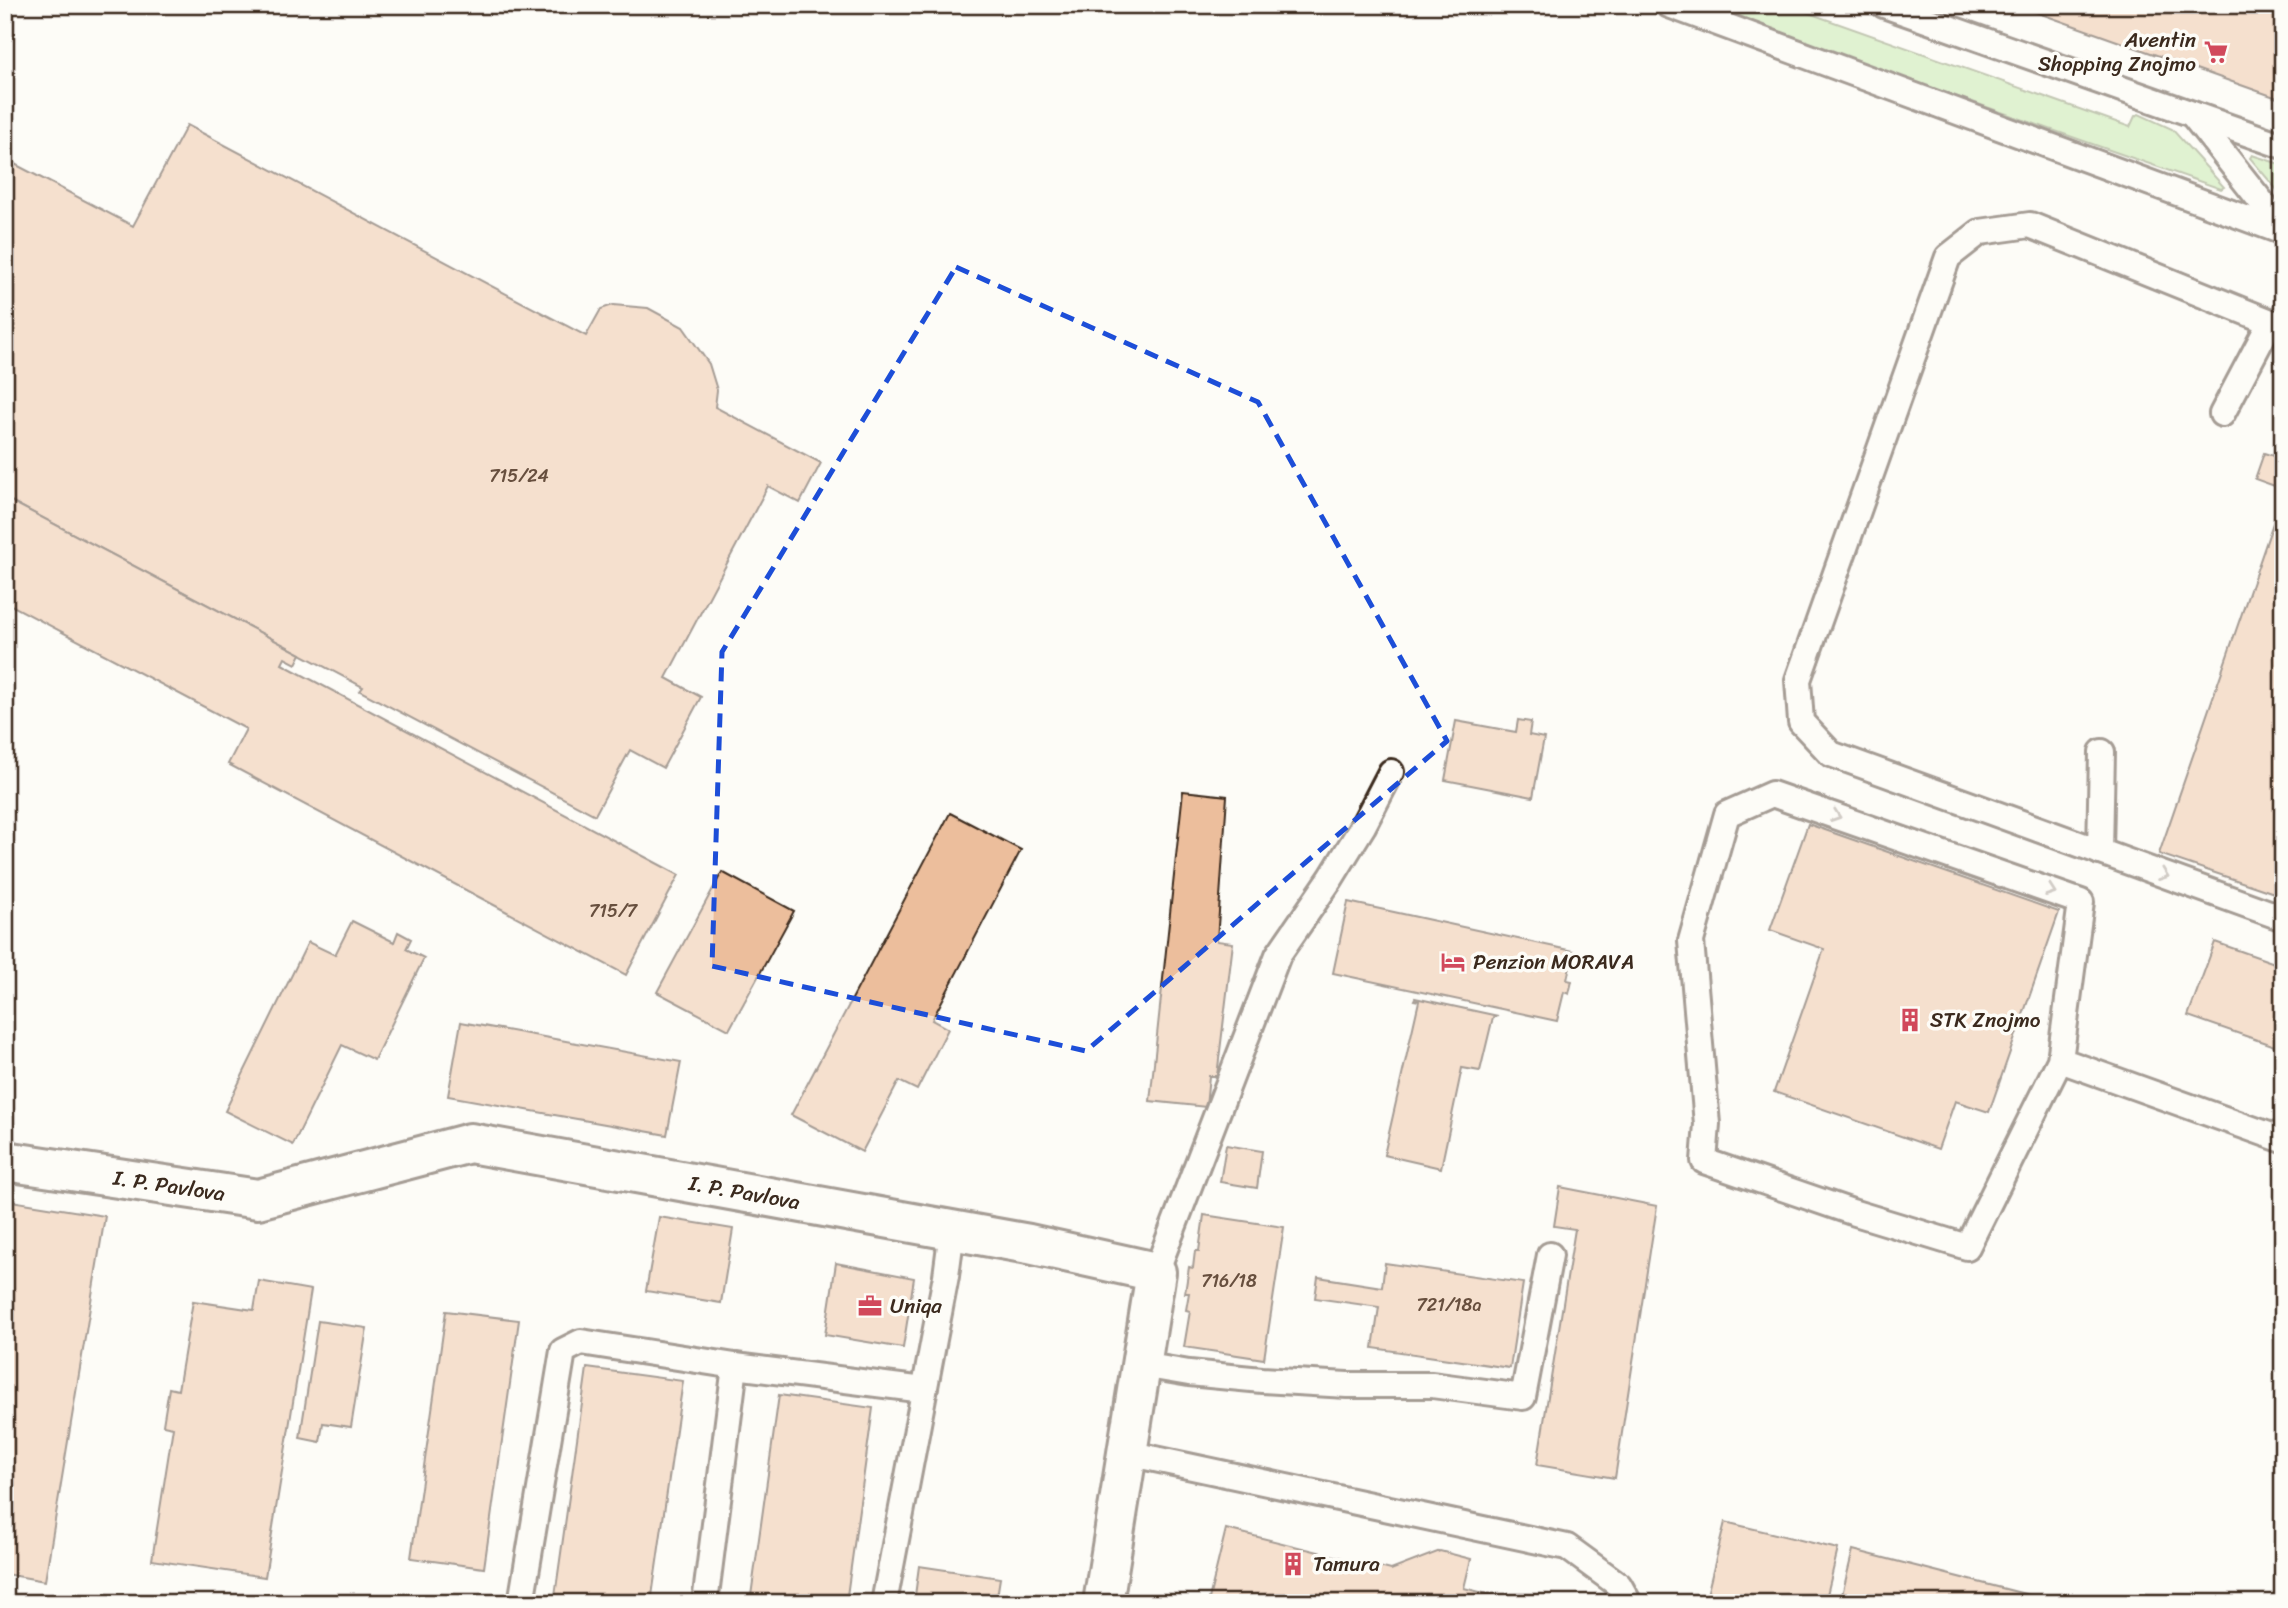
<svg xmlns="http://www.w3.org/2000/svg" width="2288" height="1608" viewBox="0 0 2288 1608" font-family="Sriracha,sans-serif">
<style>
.green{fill:#bde6a2;stroke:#7c8860;stroke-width:2}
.building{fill:#ecbe9c;stroke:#3b2a1e;stroke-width:2}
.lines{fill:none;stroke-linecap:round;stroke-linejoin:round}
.lane-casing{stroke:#3b2a1e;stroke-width:30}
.street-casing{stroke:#3b2a1e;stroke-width:44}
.lane{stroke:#fdfcf7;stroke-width:24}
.street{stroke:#fdfcf7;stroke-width:38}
.oneway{stroke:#9c938a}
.marked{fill:none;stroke:#1d4ed8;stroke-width:5;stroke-dasharray:14 9;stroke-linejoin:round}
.labels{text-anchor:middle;stroke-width:7;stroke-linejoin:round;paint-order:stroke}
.number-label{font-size:18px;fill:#674f3e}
.poi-label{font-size:21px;fill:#3b2a1e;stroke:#fdfcf7;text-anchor:start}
.street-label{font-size:21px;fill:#3b2a1e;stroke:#fdfcf7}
</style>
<rect width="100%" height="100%" fill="#fdfcf7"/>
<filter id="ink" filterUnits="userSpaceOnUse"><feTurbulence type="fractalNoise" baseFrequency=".0143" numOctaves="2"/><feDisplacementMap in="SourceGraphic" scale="14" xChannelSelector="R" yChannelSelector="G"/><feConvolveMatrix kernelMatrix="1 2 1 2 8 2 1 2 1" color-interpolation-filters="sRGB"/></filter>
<g filter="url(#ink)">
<g class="green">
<path d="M1695,5H1786L2130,127L2135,116L2139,114L2172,129L2224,187L2221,189Z"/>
<path d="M2252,155L2283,165V197L2250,158Z"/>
</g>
<g class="building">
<path d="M2016,5H2283V100Z"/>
<path d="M187,125L586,336L601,309L613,305L648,308L683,327L709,364L717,390L715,407L821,463L800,503L768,486L666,678L701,697L663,768L630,750L595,815L360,691L363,687L5,498V159L133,226Z"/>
<path d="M2264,453L2283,459V489L2255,479Z"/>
<path d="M2283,494V896L2159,854Z"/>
<path d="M5,498L301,654L296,664L285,658L282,664L679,875L626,975L228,764L246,729L5,602Z"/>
<path d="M1518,720L1531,722L1529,735L1544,738L1533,797L1445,780L1456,721L1516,732Z"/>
<path d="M1183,791L1227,796L1217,941L1233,943L1217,1076H1209L1206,1107L1150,1101Z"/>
<path d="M950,813L1021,850L932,1020L948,1029L917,1090L899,1081L862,1152L791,1115Z"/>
<path d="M1808,824L2059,912L1989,1112L1955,1101L1938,1149L1774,1092L1824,949L1770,930Z"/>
<path d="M722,872L794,911L729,1030L657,992Z"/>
<path d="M1348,902L1573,951L1567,980L1572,981L1569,994L1564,992L1557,1021L1333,973Z"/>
<path d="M352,921L394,942L398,932L411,939L406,949L424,958L374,1060L342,1045L293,1145L225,1111L308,942L335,955Z"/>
<path d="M2215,942L2283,966V1049L2188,1016Z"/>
<path d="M1415,998L1498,1016L1493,1017L1480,1071L1462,1068L1441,1168L1384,1155L1419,1001L1414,1000Z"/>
<path d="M461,1022L681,1062L667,1135L448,1096Z"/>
<path d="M1226,1145L1262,1151L1257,1188L1220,1182Z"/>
<path d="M1560,1187L1657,1206L1615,1478L1537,1465L1575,1229L1554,1226Z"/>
<path d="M5,1200L105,1216L45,1581L5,1574Z"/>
<path d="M1204,1215L1284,1227L1264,1359L1184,1347L1190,1311L1186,1310L1189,1293H1185L1189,1267L1193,1268L1195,1251H1199Z"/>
<path d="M659,1217L733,1229L721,1303L646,1291Z"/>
<path d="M836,1263L914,1278L903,1348L825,1335Z"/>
<path d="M1385,1263L1523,1283L1510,1368L1373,1348L1379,1307L1315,1298L1318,1277L1382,1287Z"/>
<path d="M259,1281L311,1290L265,1577L152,1560L173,1427L163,1425L169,1388L178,1390L193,1301L254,1310Z"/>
<path d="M446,1311L519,1320L484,1568L411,1558Z"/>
<path d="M318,1321L367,1328L351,1427L323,1423L320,1442L300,1438Z"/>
<path d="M587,1368L683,1381L651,1603H554Z"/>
<path d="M779,1395L873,1408L846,1603H750Z"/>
<path d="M1725,1522L1838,1549L1825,1603H1705Z"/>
<path d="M1226,1529L1391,1570L1440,1551L1471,1559L1464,1588L1523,1603H1208Z"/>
<path d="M1853,1550L2060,1603H1840Z"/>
<path d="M919,1566L1000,1578L996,1603H914Z"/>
</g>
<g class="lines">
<g class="lane-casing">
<g id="lane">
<path d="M1669,5L2283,232"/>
<path d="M1884,5L2283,146"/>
<path d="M2192,114L2283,229"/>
<path d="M2283,327L2030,225L1980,232L1948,257L1798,680L1801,722L1831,754L2283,918"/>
<path d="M2222,414L2270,323"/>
<path d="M2100,852L2102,752"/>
<path d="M2060,1060L2081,902L1772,794L1727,814L1691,941L1707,1124L1704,1161L1852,1212L1967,1247L2060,1060L2283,1140"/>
<path d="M1156,1272L1278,955L1331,878L1363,826L1391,772"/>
<path d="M1142,1365L1189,1373L1262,1380L1347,1385H1432L1523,1397L1550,1255"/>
<path d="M1127,1453L1567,1547L1619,1585L1629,1603"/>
<path d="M521,1603L563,1351L581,1342L735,1366"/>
<path d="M705,1603L735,1366L924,1390"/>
<path d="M884,1603L946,1276L952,1230"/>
</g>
</g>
<g class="street-casing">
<g id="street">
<path id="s1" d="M5,1161L258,1199L470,1143L1029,1244L1156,1272L1103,1603"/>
</g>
</g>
<use href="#lane" class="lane"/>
<use href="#street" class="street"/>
</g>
<defs><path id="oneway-chevron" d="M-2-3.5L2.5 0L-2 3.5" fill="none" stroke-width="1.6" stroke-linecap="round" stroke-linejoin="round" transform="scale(1.75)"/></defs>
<g class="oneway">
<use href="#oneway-chevron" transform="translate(1836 816) rotate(19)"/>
<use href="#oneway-chevron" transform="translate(2164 875) rotate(20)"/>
<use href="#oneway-chevron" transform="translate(2051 891) rotate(19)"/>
</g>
</g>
<path d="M0 0H2288V1608H0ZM956,267L1258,402L1447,741L1086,1051L712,966L722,652Z" fill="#fdfcf7" fill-opacity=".55" fill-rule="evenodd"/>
<path class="marked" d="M956,267L1258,402L1447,741L1086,1051L712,966L722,652Z"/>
<defs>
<g id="supermarket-bare" transform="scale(1.89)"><path d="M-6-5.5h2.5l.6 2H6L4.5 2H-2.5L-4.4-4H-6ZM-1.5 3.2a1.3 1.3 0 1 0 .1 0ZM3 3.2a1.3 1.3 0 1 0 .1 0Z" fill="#d1495b" stroke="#fdfcf7" stroke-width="2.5" paint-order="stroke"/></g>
<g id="hotel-bare" transform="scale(1.89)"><path d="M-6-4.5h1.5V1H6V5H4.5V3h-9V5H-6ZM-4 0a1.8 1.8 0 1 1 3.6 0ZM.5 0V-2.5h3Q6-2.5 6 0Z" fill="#d1495b" stroke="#fdfcf7" stroke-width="2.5" paint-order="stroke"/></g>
<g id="building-bare" transform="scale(1.89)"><path d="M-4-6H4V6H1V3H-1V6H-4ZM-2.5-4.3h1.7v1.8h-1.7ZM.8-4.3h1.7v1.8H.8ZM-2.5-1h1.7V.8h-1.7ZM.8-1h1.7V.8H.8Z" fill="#d1495b" stroke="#fdfcf7" stroke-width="2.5" paint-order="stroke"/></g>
<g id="office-bare" transform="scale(1.89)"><path d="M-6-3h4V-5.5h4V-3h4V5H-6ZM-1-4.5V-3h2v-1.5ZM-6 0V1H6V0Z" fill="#d1495b" stroke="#fdfcf7" stroke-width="2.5" paint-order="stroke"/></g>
</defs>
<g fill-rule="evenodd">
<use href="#supermarket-bare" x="2216" y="52"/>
<use href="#hotel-bare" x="1453" y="962"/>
<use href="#building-bare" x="1910" y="1020"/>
<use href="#office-bare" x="870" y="1306"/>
<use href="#building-bare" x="1293" y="1564"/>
</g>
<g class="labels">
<g class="number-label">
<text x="519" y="482">715/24</text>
<text x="613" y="917">715/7</text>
<text x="1229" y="1287">716/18</text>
<text x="1449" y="1311">721/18a</text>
</g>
<g class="poi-label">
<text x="2196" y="47" text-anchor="end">Aventin<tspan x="2196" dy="24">Shopping Znojmo</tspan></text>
<text x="1473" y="969">Penzion MORAVA</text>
<text x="1930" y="1027">STK Znojmo</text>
<text x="890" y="1313">Uniqa</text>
<text x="1313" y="1571">Tamura</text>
</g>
<g class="street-label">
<text dy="7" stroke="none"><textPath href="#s1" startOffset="166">I. P. Pavlova</textPath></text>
<text dy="7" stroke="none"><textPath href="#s1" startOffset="754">I. P. Pavlova</textPath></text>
</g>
</g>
<rect width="2288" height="1608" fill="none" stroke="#fdfcf7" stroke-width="28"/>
<rect x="14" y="14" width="2260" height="1580" fill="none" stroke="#3b2a1e" stroke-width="2.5" filter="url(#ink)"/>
</svg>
